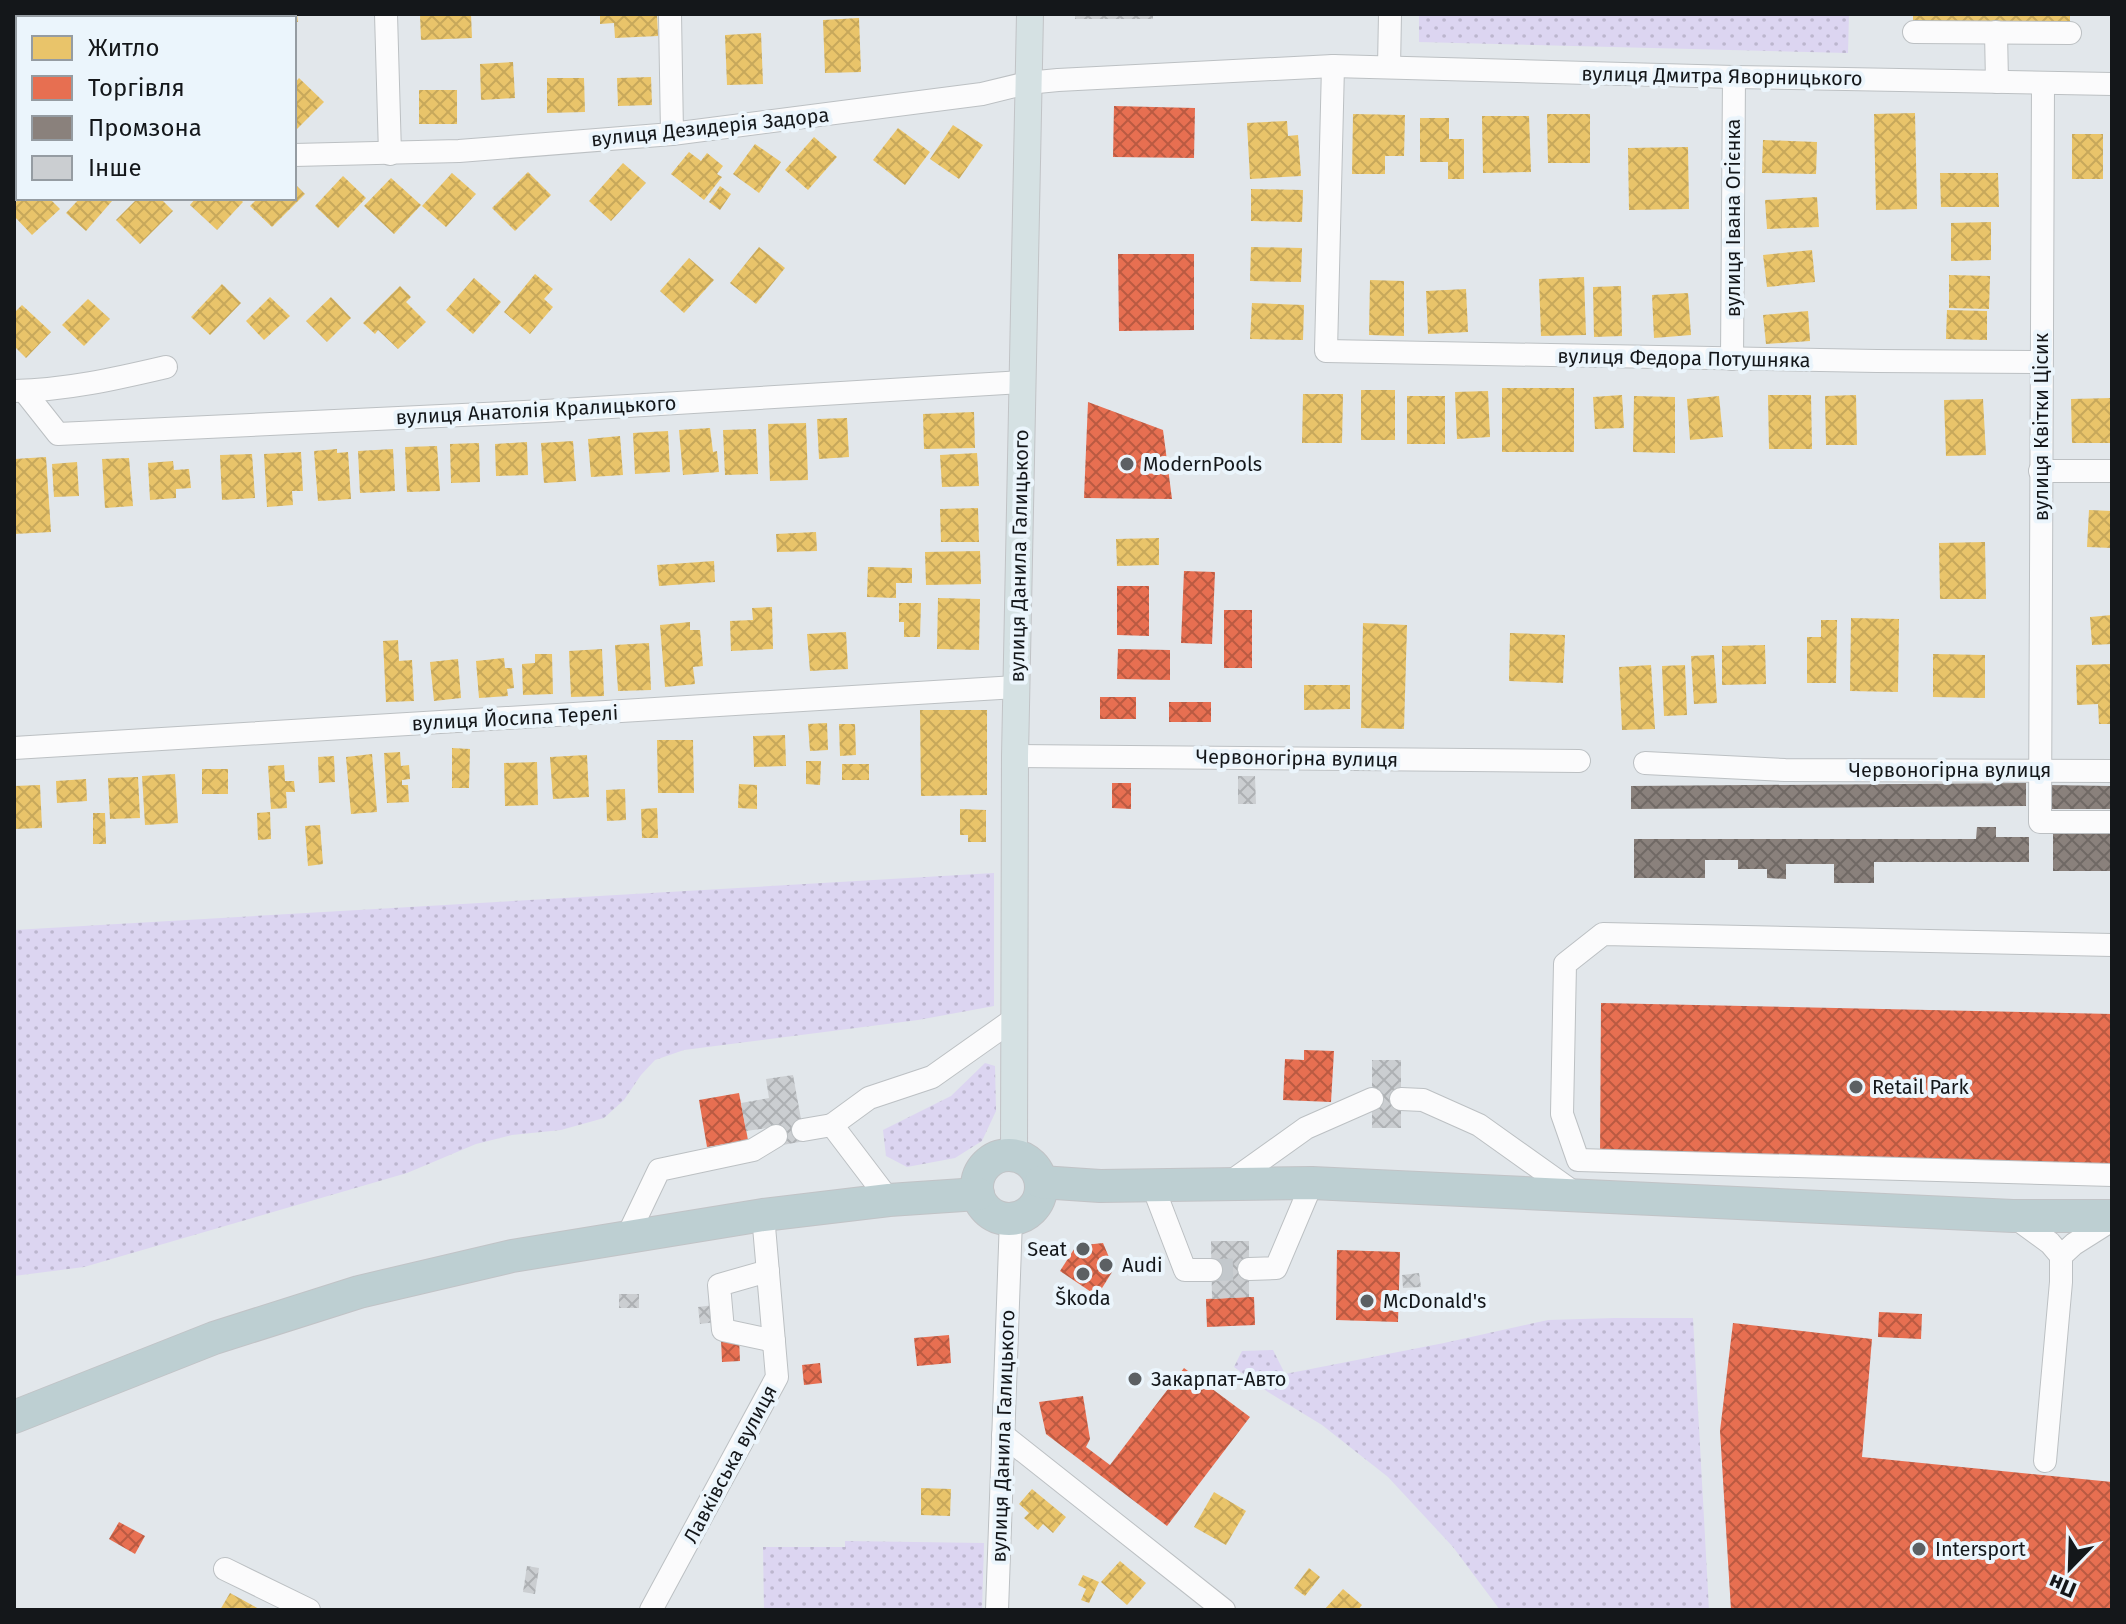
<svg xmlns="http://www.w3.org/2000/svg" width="2126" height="1624" viewBox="0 0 2126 1624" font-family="'Fira Sans',sans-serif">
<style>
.grass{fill:url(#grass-dots)}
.homes{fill:url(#homes-cross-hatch)}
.shops{fill:url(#shops-cross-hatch)}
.industry{fill:url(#industry-cross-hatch)}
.building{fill:url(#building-cross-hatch)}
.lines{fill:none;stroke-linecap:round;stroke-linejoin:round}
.minor-tunnel{stroke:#c3c8cc;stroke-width:22;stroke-dasharray:22 11;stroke-linecap:butt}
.minor-casing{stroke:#bcc0c3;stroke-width:24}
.major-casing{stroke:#c1c3c6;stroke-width:28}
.highway-casing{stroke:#c1c3c6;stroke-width:34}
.minor{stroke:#fbfbfc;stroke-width:22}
.major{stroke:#d5e1e3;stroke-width:26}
.highway{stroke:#bdcfd2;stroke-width:32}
.poi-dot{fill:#5c6063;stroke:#ebf5fc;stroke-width:3}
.labels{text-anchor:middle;stroke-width:8;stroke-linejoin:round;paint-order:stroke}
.street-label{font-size:20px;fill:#14171a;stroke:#ebf5fc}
.poi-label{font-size:20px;fill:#14171a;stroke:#ebf5fc;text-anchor:start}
</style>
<defs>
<pattern id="grass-dots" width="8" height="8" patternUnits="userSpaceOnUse" patternTransform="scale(2)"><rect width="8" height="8" fill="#dcd5f1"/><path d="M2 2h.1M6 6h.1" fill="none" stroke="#bcb6ce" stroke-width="1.8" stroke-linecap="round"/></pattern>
<pattern id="homes-cross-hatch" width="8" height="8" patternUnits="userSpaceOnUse" patternTransform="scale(2)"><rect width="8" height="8" fill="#e9c46a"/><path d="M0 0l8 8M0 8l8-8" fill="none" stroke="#c7a85b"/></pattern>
<pattern id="shops-cross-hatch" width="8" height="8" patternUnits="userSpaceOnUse" patternTransform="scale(2)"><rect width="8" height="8" fill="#e76f51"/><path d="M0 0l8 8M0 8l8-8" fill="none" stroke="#ba5a42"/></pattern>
<pattern id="industry-cross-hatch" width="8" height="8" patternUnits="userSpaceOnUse" patternTransform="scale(2)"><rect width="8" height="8" fill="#8a817c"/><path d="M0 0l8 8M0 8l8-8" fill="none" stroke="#706965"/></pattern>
<pattern id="building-cross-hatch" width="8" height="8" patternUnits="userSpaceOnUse" patternTransform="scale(2)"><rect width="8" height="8" fill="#cbced1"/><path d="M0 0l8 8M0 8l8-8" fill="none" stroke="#adb0b3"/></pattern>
</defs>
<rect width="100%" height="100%" fill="#e2e7eb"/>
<g class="grass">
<path d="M1419,14H1849L1848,53L1419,42Z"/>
<path d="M994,873V1006L918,1020L684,1050L655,1060L641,1075L624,1100L604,1118L561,1130L512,1135L476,1144L407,1173L84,1267L14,1276V930Z"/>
<path d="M985,1063L995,1066L996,1111L982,1141L955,1158L907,1167L886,1156L883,1130L951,1096Z"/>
<path d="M1614,1318H1693L1709,1610H1500L1453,1547L1388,1477L1322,1425L1268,1392L1234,1367L1242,1351L1273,1350L1285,1374L1444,1343L1548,1320Z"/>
<path d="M845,1541L984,1543L982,1610H764L763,1547H845Z"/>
</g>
<g class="homes">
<path d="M253,14H297L298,22H294V18H253Z"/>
<path d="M420,14H471L472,38L421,40Z"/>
<path d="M600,14H657L658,36L615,38L614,23L600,24Z"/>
<path d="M1913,14H2070V24L1913,25Z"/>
<path d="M859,18L861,72L825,73L823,20Z"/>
<path d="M761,33L763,84L727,85L725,35Z"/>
<path d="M513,62L515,98L481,100L480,64Z"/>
<path d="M18,66V114L14,118V70Z"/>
<path d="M651,77L652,105L618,106L617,78Z"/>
<path d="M299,78L324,102L294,132V84Z"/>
<path d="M547,78H584L585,112L547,113Z"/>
<rect x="419" y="90" width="38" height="34"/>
<path d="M1915,113L1917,209L1876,210L1874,114Z"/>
<path d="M1353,114L1405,115L1404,156H1385V174H1352Z"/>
<path d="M1547,114H1590V163H1548Z"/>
<path d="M1482,116H1529L1531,172L1483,173Z"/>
<path d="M1420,118H1449V139H1464V179H1448V162H1420Z"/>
<path d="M1287,121L1288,136L1298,135L1301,176L1250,179L1247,123Z"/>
<path d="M953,125L983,145L959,179L930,159Z"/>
<path d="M898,128L930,152L905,185L873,160Z"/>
<rect x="2072" y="134" width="31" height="45"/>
<path d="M814,137L837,157L808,190L785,170Z"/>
<path d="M1763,140L1817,142L1816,174L1762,173Z"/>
<path d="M755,144L781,162L759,193L733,174Z"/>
<path d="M1688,147L1689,209L1629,210L1628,148Z"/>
<path d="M689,152L701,161L707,153L723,166L717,174L722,177L704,200L671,174Z"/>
<path d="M623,163L646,183L611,221L589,201Z"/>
<path d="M528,172L551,195L515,231L492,208Z"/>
<path d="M452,173L476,194L446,227L422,206Z"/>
<path d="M1940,173H1998L1999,207H1941Z"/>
<path d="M343,176L366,198L338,228L315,206Z"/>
<path d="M391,178L421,205L394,234L364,206Z"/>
<path d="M294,183L305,194L272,227L250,206L258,198H294Z"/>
<path d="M720,186L731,194L720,210L709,202Z"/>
<path d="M1251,189L1303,190L1302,222L1251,221Z"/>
<path d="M1817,197L1819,227L1767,229L1765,200Z"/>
<path d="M20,198H49L60,209L32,235L14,216V204Z"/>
<path d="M80,198H108L112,201L86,231L66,213Z"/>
<path d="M138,198H160L173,211L140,244L116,220Z"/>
<path d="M196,198H239L243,202L217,230L190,205Z"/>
<path d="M1991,222V260L1951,261V223Z"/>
<path d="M759,247L785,268L756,304L730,283Z"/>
<path d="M1251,247L1302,248L1301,282L1250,281Z"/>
<path d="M1812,250L1815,282L1767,287L1763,255Z"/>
<path d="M689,258L714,280L684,313L660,291Z"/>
<path d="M535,274L553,289L544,299L553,307L530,334L504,312Z"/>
<path d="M1949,275L1990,276L1989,309L1949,308Z"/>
<path d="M1584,277L1586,335L1541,336L1539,279Z"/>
<path d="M474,278L501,302L473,334L446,310Z"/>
<path d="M1370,280L1404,281V336L1369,335Z"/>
<path d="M222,284L241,303L210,335L191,317Z"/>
<path d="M400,286L411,297L406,302L426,322L398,349L378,330L375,334L363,323Z"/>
<path d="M1621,286L1622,336L1594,337L1593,287Z"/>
<path d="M1466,289L1468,332L1428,334L1426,291Z"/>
<path d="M1688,293L1691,335L1654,338L1652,295Z"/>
<path d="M270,297L290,316L264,340L246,321Z"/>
<path d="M331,297L351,318L327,342L306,321Z"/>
<path d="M88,299L110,319L84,346L62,325Z"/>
<path d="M1252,303L1304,305L1303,340L1250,339Z"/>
<path d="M22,305L51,332L26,358L14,346V313Z"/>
<path d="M1947,310L1987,311V340L1946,339Z"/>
<path d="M1808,311L1810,341L1766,344L1763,315Z"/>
<rect x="1502" y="388" width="72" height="64"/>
<rect x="1361" y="390" width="34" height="50"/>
<path d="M1488,391L1490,437L1457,439L1455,392Z"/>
<path d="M1303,394H1343L1342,443H1302Z"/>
<path d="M1622,395L1624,428L1595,429L1593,397Z"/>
<path d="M1768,395H1811L1812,449H1769Z"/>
<path d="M1856,395L1857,445H1826L1825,396Z"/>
<rect x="1407" y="396" width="38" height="48"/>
<path d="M1634,396L1675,397V453L1633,452Z"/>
<path d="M1719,396L1723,437L1690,440L1687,399Z"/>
<path d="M2112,398V443H2072L2071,399Z"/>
<path d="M1983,399L1986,455L1946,456L1944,400Z"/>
<path d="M974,412L975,448L924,449L923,414Z"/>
<path d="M847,418L849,457L819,459L817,419Z"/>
<path d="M806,423L808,480L770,481L768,424Z"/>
<path d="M710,428L713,452L717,451L719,472L683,475L679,430Z"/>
<path d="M756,429L758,474L725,475L723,430Z"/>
<path d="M668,431L670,472L635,474L633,433Z"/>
<path d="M620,436L623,475L591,477L588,439Z"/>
<path d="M573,441L576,481L544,483L541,443Z"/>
<path d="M527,442L528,475L496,476L495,444Z"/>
<path d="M479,443L480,482L451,483L450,444Z"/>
<path d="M437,446L440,491L407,492L405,447Z"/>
<path d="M337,449V453L348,452L351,499L318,501L314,451Z"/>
<path d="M393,449L395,491L360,493L358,451Z"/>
<path d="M301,452L303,491H292L293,505L267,507L264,454Z"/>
<path d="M977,453L979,486L942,487L940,455Z"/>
<path d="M252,454L255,498L222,500L220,455Z"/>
<path d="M46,457L51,532L14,534V459Z"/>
<path d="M129,458L133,506L105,508L102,459Z"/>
<path d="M173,461L174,470L189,469L191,488L176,489V498L150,500L148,463Z"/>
<path d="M77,462L79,496L54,497L52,464Z"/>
<path d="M978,508L979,542H941L940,509Z"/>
<path d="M2089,510L2112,511V548L2087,547Z"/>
<path d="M816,532L817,551L777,552L776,534Z"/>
<path d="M1159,538V565L1117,566L1116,539Z"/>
<path d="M1985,542L1986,599H1940L1939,543Z"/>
<path d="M980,551L981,584L926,585L925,552Z"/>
<path d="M714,561L715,582L659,586L657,565Z"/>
<path d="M868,567L912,568V583H896V598L867,597Z"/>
<path d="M938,598L980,599L979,650L937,649Z"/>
<path d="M899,603H921L920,637H904V622H899Z"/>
<path d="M772,607L773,649L731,651L730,621L753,620L752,608Z"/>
<path d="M2112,615V644L2092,645L2090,617Z"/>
<path d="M1851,618L1899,619L1898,692L1850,691Z"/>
<path d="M1821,620H1837L1836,683H1807V637H1821Z"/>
<path d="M690,622V630H700L703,666L693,667L695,684L665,687L660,625Z"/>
<path d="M1363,623L1407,625L1404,729L1361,728Z"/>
<path d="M846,632L848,669L810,671L807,634Z"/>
<path d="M1510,633L1565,635L1563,683L1509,681Z"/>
<path d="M398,640L399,661L412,660L414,701L386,702L383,641Z"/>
<path d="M649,643L651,690L618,691L615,645Z"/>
<path d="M1765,645L1766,684L1722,685V646Z"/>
<path d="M602,649L604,696L571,697L569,651Z"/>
<path d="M535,654H552L553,694L523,695L522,664L535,663Z"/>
<path d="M1933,654L1985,655V698L1933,697Z"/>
<path d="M1714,655L1717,703L1694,704L1691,656Z"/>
<path d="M504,658L505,668H512L514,688L507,689L508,696L479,698L476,661Z"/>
<path d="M458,659L461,698L434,701L430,662Z"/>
<path d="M2112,664V724H2099L2098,704L2077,705L2076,665Z"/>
<path d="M1651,665L1655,729L1622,730L1619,667Z"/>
<path d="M1685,665L1687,715L1664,716L1662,666Z"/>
<path d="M1304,685H1350V709L1304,710Z"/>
<path d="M920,710H987V795L921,796Z"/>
<path d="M827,723L828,750L810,751L808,724Z"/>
<path d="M839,724H855L856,755L840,756Z"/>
<path d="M785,735L786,766L754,767L753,736Z"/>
<path d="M657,740H693L694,793H658Z"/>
<path d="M452,748L470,749L469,788H452Z"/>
<path d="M400,752L401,766L409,765L410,779L402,780V785H408L409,802L387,803L384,753Z"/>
<path d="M372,754L377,812L351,814L346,757Z"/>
<path d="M587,755L589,797L553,799L550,757Z"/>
<path d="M334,756L335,782L319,783L318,757Z"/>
<path d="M806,761H821L820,785L806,784Z"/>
<path d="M537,762L538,805L505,806L504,763Z"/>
<rect x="842" y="764" width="27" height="16"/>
<path d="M284,765L285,781H294L295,792H286L287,808L271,809L268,766Z"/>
<rect x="202" y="769" width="26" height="25"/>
<path d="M175,774L178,823L145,825L142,776Z"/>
<path d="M138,777L140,818L110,819L108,778Z"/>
<path d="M86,779L87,801L57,803L56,781Z"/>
<path d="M739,784L757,785V809L738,808Z"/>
<path d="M40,785L42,828L14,829V786Z"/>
<path d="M625,789L626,820L607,821L606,790Z"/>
<path d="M657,808L658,838H642L641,809Z"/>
<path d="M960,809L986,810V842H968V835H960Z"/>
<path d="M270,812L271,839L258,840L257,813Z"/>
<path d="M93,813H105L106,844H93Z"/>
<path d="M320,825L323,864L308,866L305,826Z"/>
<path d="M921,1488L951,1489L950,1516L921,1515Z"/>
<path d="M1032,1489L1066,1517L1053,1533L1043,1524L1038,1530L1024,1518L1029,1513L1019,1504Z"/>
<path d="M1214,1492L1246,1511L1226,1545L1194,1527Z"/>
<path d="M1120,1561L1146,1583L1127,1605L1101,1582Z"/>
<path d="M1309,1568L1320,1577L1305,1596L1294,1588Z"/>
<path d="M1083,1575L1099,1582L1089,1603L1081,1600L1086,1589L1078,1585Z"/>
<path d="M1343,1589L1362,1605L1358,1610H1324Z"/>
<path d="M230,1593L261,1610H220Z"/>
</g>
<g class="shops">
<path d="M1114,106L1195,108L1194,158L1113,157Z"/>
<path d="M1118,254H1194V330L1119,331Z"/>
<path d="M1088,402L1163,430L1172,499L1084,498Z"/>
<path d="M1184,571L1215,572L1212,644L1181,643Z"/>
<path d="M1117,586H1149V636L1117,635Z"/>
<rect x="1224" y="610" width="28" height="58"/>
<path d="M1118,649L1170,650V680L1117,679Z"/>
<rect x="1100" y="697" width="36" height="22"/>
<rect x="1169" y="702" width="42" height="20"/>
<path d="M1112,783H1131V809L1112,808Z"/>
<path d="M1601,1003L2112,1014V1175L1600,1160Z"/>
<path d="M1304,1050L1334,1051L1331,1102L1283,1100L1285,1059L1304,1060Z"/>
<path d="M739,1093L748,1140L707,1147L699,1100Z"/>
<path d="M1103,1243L1114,1269L1097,1296L1060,1271L1076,1246Z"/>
<path d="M1337,1250L1400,1252L1398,1322L1336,1320Z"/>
<path d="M1249,1297H1254L1255,1325L1207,1327L1206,1299Z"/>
<path d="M1879,1312L1922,1314L1921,1339L1878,1337Z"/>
<path d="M1733,1323L1872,1339L1862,1457L2112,1482V1610H1731L1720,1431Z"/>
<path d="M949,1335L951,1363L917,1366L914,1338Z"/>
<path d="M739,1338L740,1361L722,1362L721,1339Z"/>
<path d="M820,1363L822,1383L804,1385L802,1365Z"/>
<path d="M1184,1368L1250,1417L1167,1526L1046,1434L1039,1402L1083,1396L1090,1439L1086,1447L1110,1465Z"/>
<path d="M119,1522L145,1536L135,1554L109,1539Z"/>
</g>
<g class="industry">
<path d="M2026,783V806L1631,809V786Z"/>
<path d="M2048,785L2112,786V809H2049Z"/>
<path d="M1977,827H1996V837H2029V862H1874V883H1834V864H1786V879L1767,878V869H1738V860H1705V878H1634V839H1976Z"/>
<path d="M2053,828L2112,829V871H2053Z"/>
</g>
<g class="building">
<rect x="1075" y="14" width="78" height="5"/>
<path d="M1238,776H1255L1256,804H1238Z"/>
<rect x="1372" y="1060" width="29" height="68"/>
<path d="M793,1075L805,1141L777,1146L774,1127L746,1131L741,1103L769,1098L766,1079Z"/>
<path d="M1211,1241H1249V1297L1212,1299Z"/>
<path d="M1419,1273L1421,1287L1403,1288L1402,1275Z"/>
<rect x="619" y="1294" width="20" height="14"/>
<path d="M714,1305L716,1322L700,1324L698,1307Z"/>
<path d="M527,1566L539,1568L535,1594L523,1592Z"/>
</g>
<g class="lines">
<path class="minor-tunnel" d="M1211,1270L1249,1269"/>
<g class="minor-casing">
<g id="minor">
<path d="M386,14L390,154"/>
<path d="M670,14L672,134"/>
<path d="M1914,32L2070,33"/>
<path d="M1996,32L1997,82"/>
<path d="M1333,66L1326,351L1877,361L2041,362"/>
<path d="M1389,67L1390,14"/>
<path d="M2043,83L2040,822H2112"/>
<path d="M294,155L459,151L672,134L982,94L1027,83L1058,80L1333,66L1734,77L2112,84"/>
<path d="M14,158H18"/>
<path d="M1732,359L1734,77"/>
<path d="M14,391C66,390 115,379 166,367"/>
<path d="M24,391L58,434L545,411L1022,382"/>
<path d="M2040,471H2112"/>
<path d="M14,748L1016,687"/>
<path d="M1015,756L1579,761"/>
<path d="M1645,763L1785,770L2112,771"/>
<path d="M2112,945L1603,934L1565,964L1562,1114L1578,1160L2112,1175"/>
<path d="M1401,1099L1423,1100L1479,1125L1576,1194"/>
<path d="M832,1125L869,1098L932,1077L1014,1019"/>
<path d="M803,1130L832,1125L889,1200"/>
<path d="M1229,1183L1306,1128L1372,1099"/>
<path d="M1152,1184L1185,1270H1211"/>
<path d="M2013,1216L2050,1243L2061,1256V1282L2045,1461"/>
<path d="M627,1237L659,1170L753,1150L776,1136"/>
<path d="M2061,1256L2074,1244L2112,1220"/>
<path d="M1249,1269L1276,1268L1312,1183"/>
<path d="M768,1271L719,1285L723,1330L774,1341"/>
<path d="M1003,1435L1224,1610"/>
<path d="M225,1569L309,1610"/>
<path d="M651,1610L777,1377L763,1215"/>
<path d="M997,1610L1011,1219"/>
</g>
</g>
<g class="major-casing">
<path id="major" d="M1014,1155L1015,756L1030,14"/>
</g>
<g class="highway-casing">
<g id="highway">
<circle cx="1009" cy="1187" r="32"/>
<path d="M1041,1182L1100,1186L1312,1183L2013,1216H2112"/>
<path d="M14,1417L214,1338L359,1292L512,1256L763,1215L889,1200L978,1194"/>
</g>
</g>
<use href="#minor" class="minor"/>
<use href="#major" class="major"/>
<use href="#highway" class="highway"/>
</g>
<g class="poi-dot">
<circle cx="1127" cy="464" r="8"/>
<circle cx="1856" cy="1087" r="8"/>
<circle cx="1083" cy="1249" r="8"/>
<circle cx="1106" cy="1265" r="8"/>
<circle cx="1083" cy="1274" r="8"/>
<circle cx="1367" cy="1301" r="8"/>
<circle cx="1135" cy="1379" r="8"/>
<circle cx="1919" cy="1549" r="8"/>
</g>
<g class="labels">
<g class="street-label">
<text transform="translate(1722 76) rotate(1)" y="7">вулиця Дмитра Яворницького</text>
<text transform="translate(710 127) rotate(-6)" y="7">вулиця Дезидерія Задора</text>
<text transform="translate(1733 218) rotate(-90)" y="7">вулиця Івана Огієнка</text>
<text transform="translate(1684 358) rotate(1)" y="7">вулиця Федора Потушняка</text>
<text transform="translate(536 410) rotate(-3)" y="7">вулиця Анатолія Кралицького</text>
<text transform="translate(2041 427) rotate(-90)" y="7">вулиця Квітки Цісик</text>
<text transform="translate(1019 556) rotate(-89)" y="7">вулиця Данила Галицького</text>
<text transform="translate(515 718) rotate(-3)" y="7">вулиця Йосипа Терелі</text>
<text transform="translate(1297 758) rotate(1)" y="7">Червоногірна вулиця</text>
<text x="1950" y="777">Червоногірна вулиця</text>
<text transform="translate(1003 1436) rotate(-88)" y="7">вулиця Данила Галицького</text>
<text transform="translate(730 1464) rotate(-62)" y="7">Лавківська вулиця</text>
</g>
<g class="poi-label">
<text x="1143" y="471">ModernPools</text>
<text x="1872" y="1094">Retail Park</text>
<text x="1067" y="1256" text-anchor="end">Seat</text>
<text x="1122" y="1272">Audi</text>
<text x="1083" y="1305" text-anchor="middle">Škoda</text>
<text x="1383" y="1308">McDonald's</text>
<text x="1151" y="1386">Закарпат-Авто</text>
<text x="1935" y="1556">Intersport</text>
</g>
</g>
<rect width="2126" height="1624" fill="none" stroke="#14171a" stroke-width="32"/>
<rect x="16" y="16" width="280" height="184" fill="#ebf5fc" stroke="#959ca2" stroke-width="2"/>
<rect x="32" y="36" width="40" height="24" fill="#e9c46a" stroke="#959ca2" stroke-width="2"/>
<text x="88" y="56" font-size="24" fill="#14171a">Житло</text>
<rect x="32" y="76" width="40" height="24" fill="#e76f51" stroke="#959ca2" stroke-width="2"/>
<text x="88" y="96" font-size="24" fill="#14171a">Торгівля</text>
<rect x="32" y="116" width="40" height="24" fill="#8a817c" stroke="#959ca2" stroke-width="2"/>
<text x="88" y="136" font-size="24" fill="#14171a">Промзона</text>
<rect x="32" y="156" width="40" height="24" fill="#cbced1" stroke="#959ca2" stroke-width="2"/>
<text x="88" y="176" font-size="24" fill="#14171a">Інше</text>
<g transform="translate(2070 1568) rotate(203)" stroke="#ebf5fc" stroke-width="6" paint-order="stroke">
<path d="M0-6L14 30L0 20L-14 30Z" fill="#14171a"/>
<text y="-12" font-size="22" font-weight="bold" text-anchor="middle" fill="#14171a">Пн</text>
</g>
</svg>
